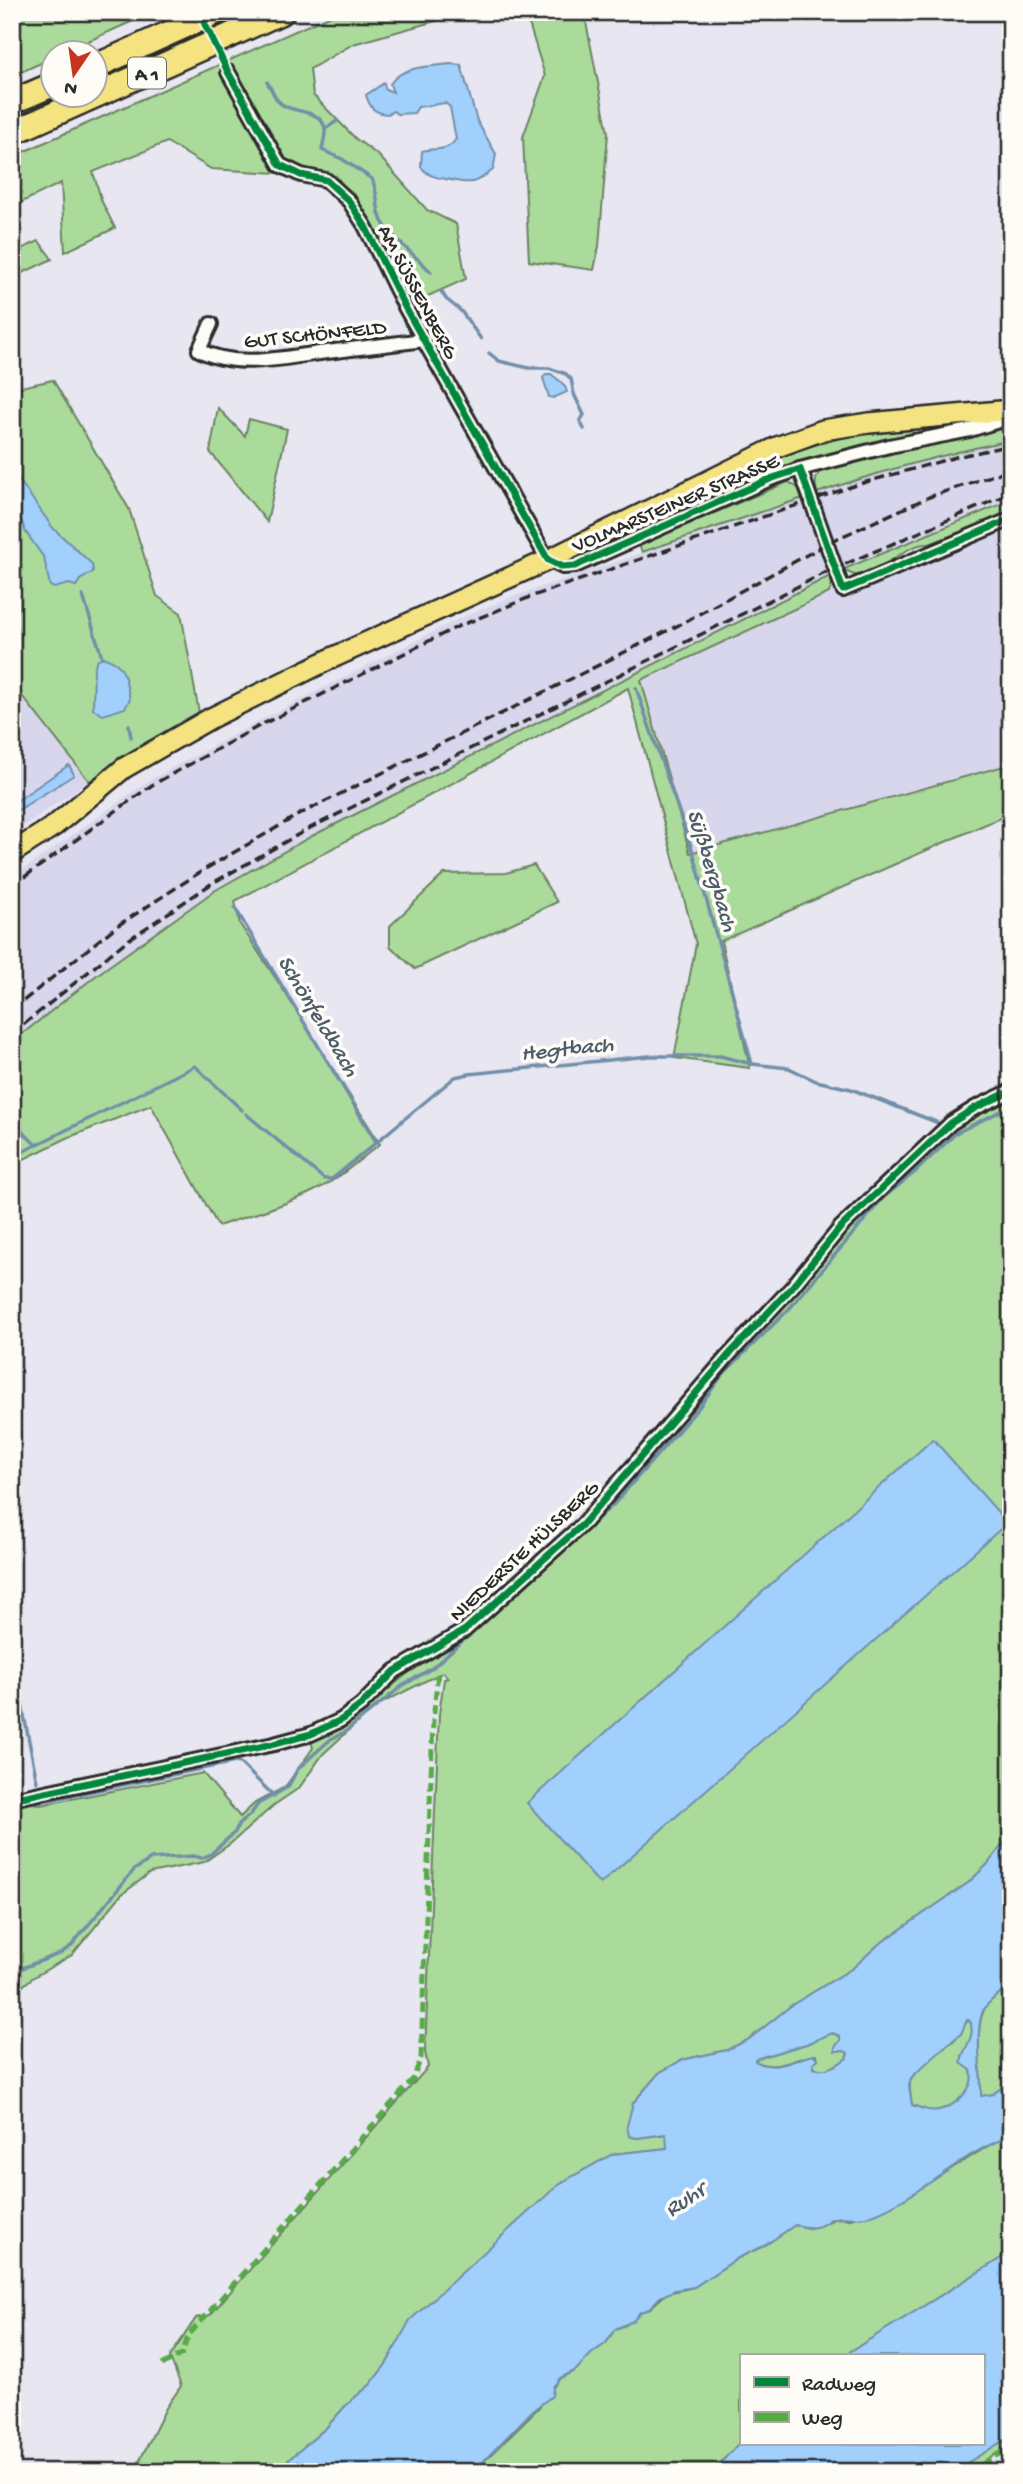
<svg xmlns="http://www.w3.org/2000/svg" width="1023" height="2484" viewBox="0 0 1023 2484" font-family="'Gochi Hand',sans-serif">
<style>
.built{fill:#d8d6ec}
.green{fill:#abdb9b;stroke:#6b8363;stroke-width:2}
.water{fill:#a1d0fd;stroke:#728ea9;stroke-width:2;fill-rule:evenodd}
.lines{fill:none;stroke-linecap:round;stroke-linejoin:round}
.stream{stroke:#728ea9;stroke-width:3.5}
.street-tunnel{stroke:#c1c1c9;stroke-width:12;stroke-dasharray:12 6;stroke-linecap:butt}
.street-casing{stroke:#2b2b2b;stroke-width:18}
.primary-casing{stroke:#2b2b2b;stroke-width:24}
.highway-casing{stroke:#2b2b2b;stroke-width:28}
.street{stroke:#fdfcf7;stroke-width:12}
.primary{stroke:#f5e382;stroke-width:19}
.highway{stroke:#f5e382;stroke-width:23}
.rail{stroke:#2b2b2b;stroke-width:3.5;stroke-dasharray:10 5;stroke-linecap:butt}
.quiet{stroke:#54ab44;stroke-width:5;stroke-dasharray:10 5;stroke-linecap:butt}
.cycleway-casing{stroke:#fdfcf7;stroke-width:11}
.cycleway{stroke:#00873e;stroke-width:7}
.labels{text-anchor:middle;stroke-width:7;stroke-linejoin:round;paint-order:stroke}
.shield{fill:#fdfcf7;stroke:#6a6a68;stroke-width:2}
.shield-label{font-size:19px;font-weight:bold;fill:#2b2b2b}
.street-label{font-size:21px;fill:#2b2b2b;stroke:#fdfcf7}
.water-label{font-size:23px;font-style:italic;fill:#4e5d6a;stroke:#fdfcf7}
</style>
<rect width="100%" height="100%" fill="#e7e6f1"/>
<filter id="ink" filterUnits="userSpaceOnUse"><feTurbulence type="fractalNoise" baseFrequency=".0143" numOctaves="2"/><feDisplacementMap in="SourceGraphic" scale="14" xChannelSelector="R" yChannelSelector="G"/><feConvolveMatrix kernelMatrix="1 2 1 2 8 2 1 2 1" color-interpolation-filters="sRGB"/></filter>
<g filter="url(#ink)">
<g class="built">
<path d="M1011,440V500L844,569L817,493L878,473L952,452Z"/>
<path d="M803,498L830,576L312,836L214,891L98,974L12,1042V878L148,781L259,721L456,620L506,599Z"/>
<path d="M1011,517V764L690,854L641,679L829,593Z"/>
<path d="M12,683L89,781L12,834Z"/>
</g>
<g class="green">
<path d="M12,12H153L64,52H52V58L12,76Z"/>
<path d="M338,12H468L353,44L310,69L313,95L356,139L379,156L427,210L456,224L466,279L417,301L390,266L353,198L336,176L299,171L277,173L211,169L167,142L93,172L102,202L115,228L65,252L61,183L12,207V157Z"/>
<path d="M522,12H584L608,133L599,246L594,270L529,261L523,137L545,76L527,17Z"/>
<path d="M39,241L52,259L12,278V253Z"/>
<path d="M53,380L129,509L157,596L181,613L199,713L89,781L12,683V389Z"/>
<path d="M218,408L245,436L249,419L287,429L267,522L210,452Z"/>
<path d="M1011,427V440C945,454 881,471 817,493C815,483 814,477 823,469Z"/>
<path d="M912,429L913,435L788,466L737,486L637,531L634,526L785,453L852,435Z"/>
<path d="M788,482L800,489L803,498L642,552L639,545Z"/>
<path d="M1011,500V513L929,544C901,541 868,593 844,569Z"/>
<path d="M830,576L832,585L829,593L641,680L690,853L1011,764V813L721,941L750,1068L674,1058L696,944L628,688L235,901L240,924L286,994L380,1144C359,1160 338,1180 314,1191C284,1206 250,1215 218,1226L151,1105L67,1138L12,1165V1042L98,974L214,891L312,836Z"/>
<path d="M534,865L557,902L415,969L390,946V926L444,874L506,873Z"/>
<path d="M1011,1091V1834L987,1865L968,1883L878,1945L853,1968L792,2005L748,2040L727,2050L682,2060L659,2073L633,2103L629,2136L637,2138L667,2134L668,2148L613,2154L559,2184L399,2341L387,2363L370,2385L348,2403L326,2428L274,2472H134L166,2408L181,2386L170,2357L196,2318L210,2315L428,2067L425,2052L439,1714L444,1679L448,1678L443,1672L378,1705L360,1720L323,1754L299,1788L274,1805L230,1844L204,1862L150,1873L121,1895L72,1955L32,1978L12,1995V1805L31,1802L41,1805L203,1773L240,1817L255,1803L285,1787L313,1748L311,1740L359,1713L407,1674L454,1643L457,1645L596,1520L583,1524L841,1227L942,1132Z"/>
<path d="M1011,1982V2081L993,2094L983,2097L981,2096C982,2071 972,2025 987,2005C994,1996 1004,1991 1011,1982Z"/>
<path d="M969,2019C976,2031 969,2046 962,2056C965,2062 972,2069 972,2075C973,2092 954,2107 939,2110C929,2113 921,2108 912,2105C911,2099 909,2089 910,2083C911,2069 943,2049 953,2041C961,2035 962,2025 969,2019Z"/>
<path d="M832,2033L840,2036V2041L835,2047V2051L844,2050L848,2053L847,2058C838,2065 825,2072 814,2068L813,2063L818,2059L816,2055C794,2057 777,2073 755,2061V2059L806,2044Z"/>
<path d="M1011,2136V2252L843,2356H741V2441L712,2472H473L539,2407L560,2378L576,2370L591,2354L606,2343L615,2329L626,2325L640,2312L649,2309L667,2293L694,2287L738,2258L764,2246L795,2225L809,2228L819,2226L836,2218L851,2219L892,2205L998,2140Z"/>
<path d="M1011,2436V2445L985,2460L991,2472H952Z"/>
</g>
<g class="water">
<path d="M452,64L461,65L477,121L496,154L493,170C471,187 469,183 446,179C434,177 429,176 421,167L422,151C436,147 447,153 456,139L450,107L445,103L418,107L414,113L397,114L393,111L388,114C374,113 370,108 366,95L384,83L385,89L393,92L390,84C401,66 432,66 452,64Z"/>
<path d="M546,374H551C557,379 566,384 567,392L553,398L549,397L543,378Z"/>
<path d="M12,470L53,528L92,564L93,572L80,580L76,586L69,584L54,588L50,586L44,558L25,531L19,513L12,490Z"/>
<path d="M102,657C127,664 124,677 130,699L125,708L103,715L93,709L94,668L97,660Z"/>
<path d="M69,765L74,775L12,814V804Z"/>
<path d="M933,1439L998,1512L1005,1525L600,1884L527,1803Z"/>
<path d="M1011,1834V1982C1003,1993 989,1999 983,2011C974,2032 982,2072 981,2096L993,2094L1011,2081V2136C960,2153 922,2196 872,2215C857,2221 848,2215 835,2218C828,2219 831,2220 825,2223C815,2230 807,2227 795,2225L764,2246L738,2258L694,2287L675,2290L660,2297L649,2309L640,2312L633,2321L615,2329L606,2343L591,2354L576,2370L560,2378L553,2387L552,2396L532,2411L473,2472H274L326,2428L348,2403L370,2385L387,2363L410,2320L559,2184L613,2154L667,2148L666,2134L637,2138L629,2136L627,2126L633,2103L659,2073L682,2060L727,2050L748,2040L792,2005L853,1968L878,1945L968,1883L987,1865ZM967,2020H969C978,2036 962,2048 961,2063L971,2070C976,2088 956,2106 939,2110C929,2112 921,2108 912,2105L909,2085L911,2078L937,2053L961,2034ZM832,2033L840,2036V2041L835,2047V2051H844L848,2053L847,2058C838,2065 825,2072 814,2068L813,2063L818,2059L814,2055C793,2059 776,2073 755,2061V2059L806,2044Z"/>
<path d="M1011,2252V2436L952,2472H712L741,2441V2444H983V2356H843Z"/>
</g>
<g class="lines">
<g class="stream">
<path d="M267,82C271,88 274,96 278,101C290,115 320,107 325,128C326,134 323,143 322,150L342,159L372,179C379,193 375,213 385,226C398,243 416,256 431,272"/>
<path d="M325,129L337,121"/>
<path d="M441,291L446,299L461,311L481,339"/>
<path d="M489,353L499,361L529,368H549L566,374L571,379L574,394L584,415L580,421L584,429"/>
<path d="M83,596L102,657"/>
<path d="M636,688L694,855L752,1064"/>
<path d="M129,725L131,737"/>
<path d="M235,908L375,1140"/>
<path d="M246,1114L324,1179H332L455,1077L469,1074L649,1056H720L752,1064L789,1068L816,1081L851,1089L941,1124"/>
<path d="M12,1121L35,1144"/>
<path d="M12,1157L195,1066L242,1110"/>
<path d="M587,1528L613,1505L699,1407L723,1374L789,1309L883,1198L914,1173L956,1133L1011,1106"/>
<path d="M12,1654L37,1782"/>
<path d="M40,1802L235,1762L240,1763L274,1796"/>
<path d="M12,1972L61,1953L71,1946L134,1870L151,1859L193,1856L202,1858L211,1854L235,1832L239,1824L251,1814L258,1804L288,1787L297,1770L314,1754L331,1739L345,1732L402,1686L432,1668L470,1634"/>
</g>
<path class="street-tunnel" d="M201,16L228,72"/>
<g class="street-casing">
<g id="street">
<path d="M228,72L280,165L301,175L326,180L349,201L365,226L405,307L548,560L563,567L575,566L770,479L800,469L843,590L1011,519"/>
<path d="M211,324L199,350C237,370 286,357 327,352C359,348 392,344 424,340"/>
<path d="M800,469L889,446L970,430L1011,417"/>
<path d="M12,1799L274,1744L311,1734L341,1720L361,1705L395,1671L465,1630L583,1524L727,1357L792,1287L841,1227L951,1123L975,1108L1011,1091"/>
</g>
</g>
<g class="primary-casing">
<path id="primary" d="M12,853L54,826L124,768L211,718L332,658L548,560L777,447L823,430L869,423L1011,410"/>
</g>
<g class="highway-casing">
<g id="highway">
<path d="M94,67L216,12"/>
<path d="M12,102L52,85"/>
<path d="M12,133L282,12"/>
</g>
</g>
<use href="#street" class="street"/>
<use href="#primary" class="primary"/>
<use href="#highway" class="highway"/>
<g class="rail">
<path d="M12,886L152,785L261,725L459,626L533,596L859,484L956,457L1011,445"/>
<path d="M12,1010L114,928L202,871L300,814L677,626L834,540L929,497L1011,469"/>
<path d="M12,1034L125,942L211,884L308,829L829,571L1011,493"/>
</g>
<g class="quiet">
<path d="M162,2365L182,2354L188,2336L413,2079L421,2058L433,1721L438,1672"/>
<path d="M969,2472L1011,2447"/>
</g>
<g class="cycleway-casing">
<g id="cycleway">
<path d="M199,12L228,72L280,165L301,175L326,180L349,201L365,226L405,307L548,560L563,567L575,566L770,479L800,469L843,590L1011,519"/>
<path d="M12,1799L274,1744L311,1734L341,1720L361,1705L395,1671L465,1630L583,1524L727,1357L792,1287L841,1227L951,1123L975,1108L1011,1091"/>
</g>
</g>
<use href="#cycleway" class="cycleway"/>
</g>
</g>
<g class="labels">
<rect class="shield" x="128" y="57.5" width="38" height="31" rx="5"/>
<g class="shield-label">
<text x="147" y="80">A 1</text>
</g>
<g class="street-label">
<text transform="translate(419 291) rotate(62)" y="7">AM SÜSSENBERG</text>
<text transform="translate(315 333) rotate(-6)" y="7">GUT SCHÖNFELD</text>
<text transform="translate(675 502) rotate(-23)" y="7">VOLMARSTEINER STRASSE</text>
<text transform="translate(523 1550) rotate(-43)" y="7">NIEDERSTE HÜLSBERG</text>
</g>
<g class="water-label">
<text transform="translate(714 870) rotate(73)" y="8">Süßbergbach</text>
<text transform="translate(320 1015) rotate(59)" y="8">Schönfeldbach</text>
<text transform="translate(567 1047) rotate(-6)" y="8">Hegtbach</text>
<text transform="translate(684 2198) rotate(-34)" y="8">Ruhr</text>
</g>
</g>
<rect width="1023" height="2484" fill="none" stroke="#fdfcf7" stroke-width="42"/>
<rect x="21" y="21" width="981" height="2442" fill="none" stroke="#2b2b2b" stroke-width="2.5" filter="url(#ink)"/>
<rect x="740" y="2354" width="245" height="91" fill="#fdfcf7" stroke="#a9a8a5" stroke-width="2"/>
<rect x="754" y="2377" width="35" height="10" fill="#00873e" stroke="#a9a8a5" stroke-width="2"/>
<text x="802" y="2390" font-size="21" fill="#2b2b2b">Radweg</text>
<rect x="754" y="2412" width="35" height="10" fill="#54ab44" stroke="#a9a8a5" stroke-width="2"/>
<text x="802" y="2424" font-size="21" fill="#2b2b2b">Weg</text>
<g transform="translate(74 74) rotate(193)"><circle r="33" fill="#fdfcf7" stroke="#a9a8a5" stroke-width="2"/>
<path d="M0-5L12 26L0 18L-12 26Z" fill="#c8321e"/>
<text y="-10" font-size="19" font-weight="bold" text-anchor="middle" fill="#2b2b2b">N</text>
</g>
</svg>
